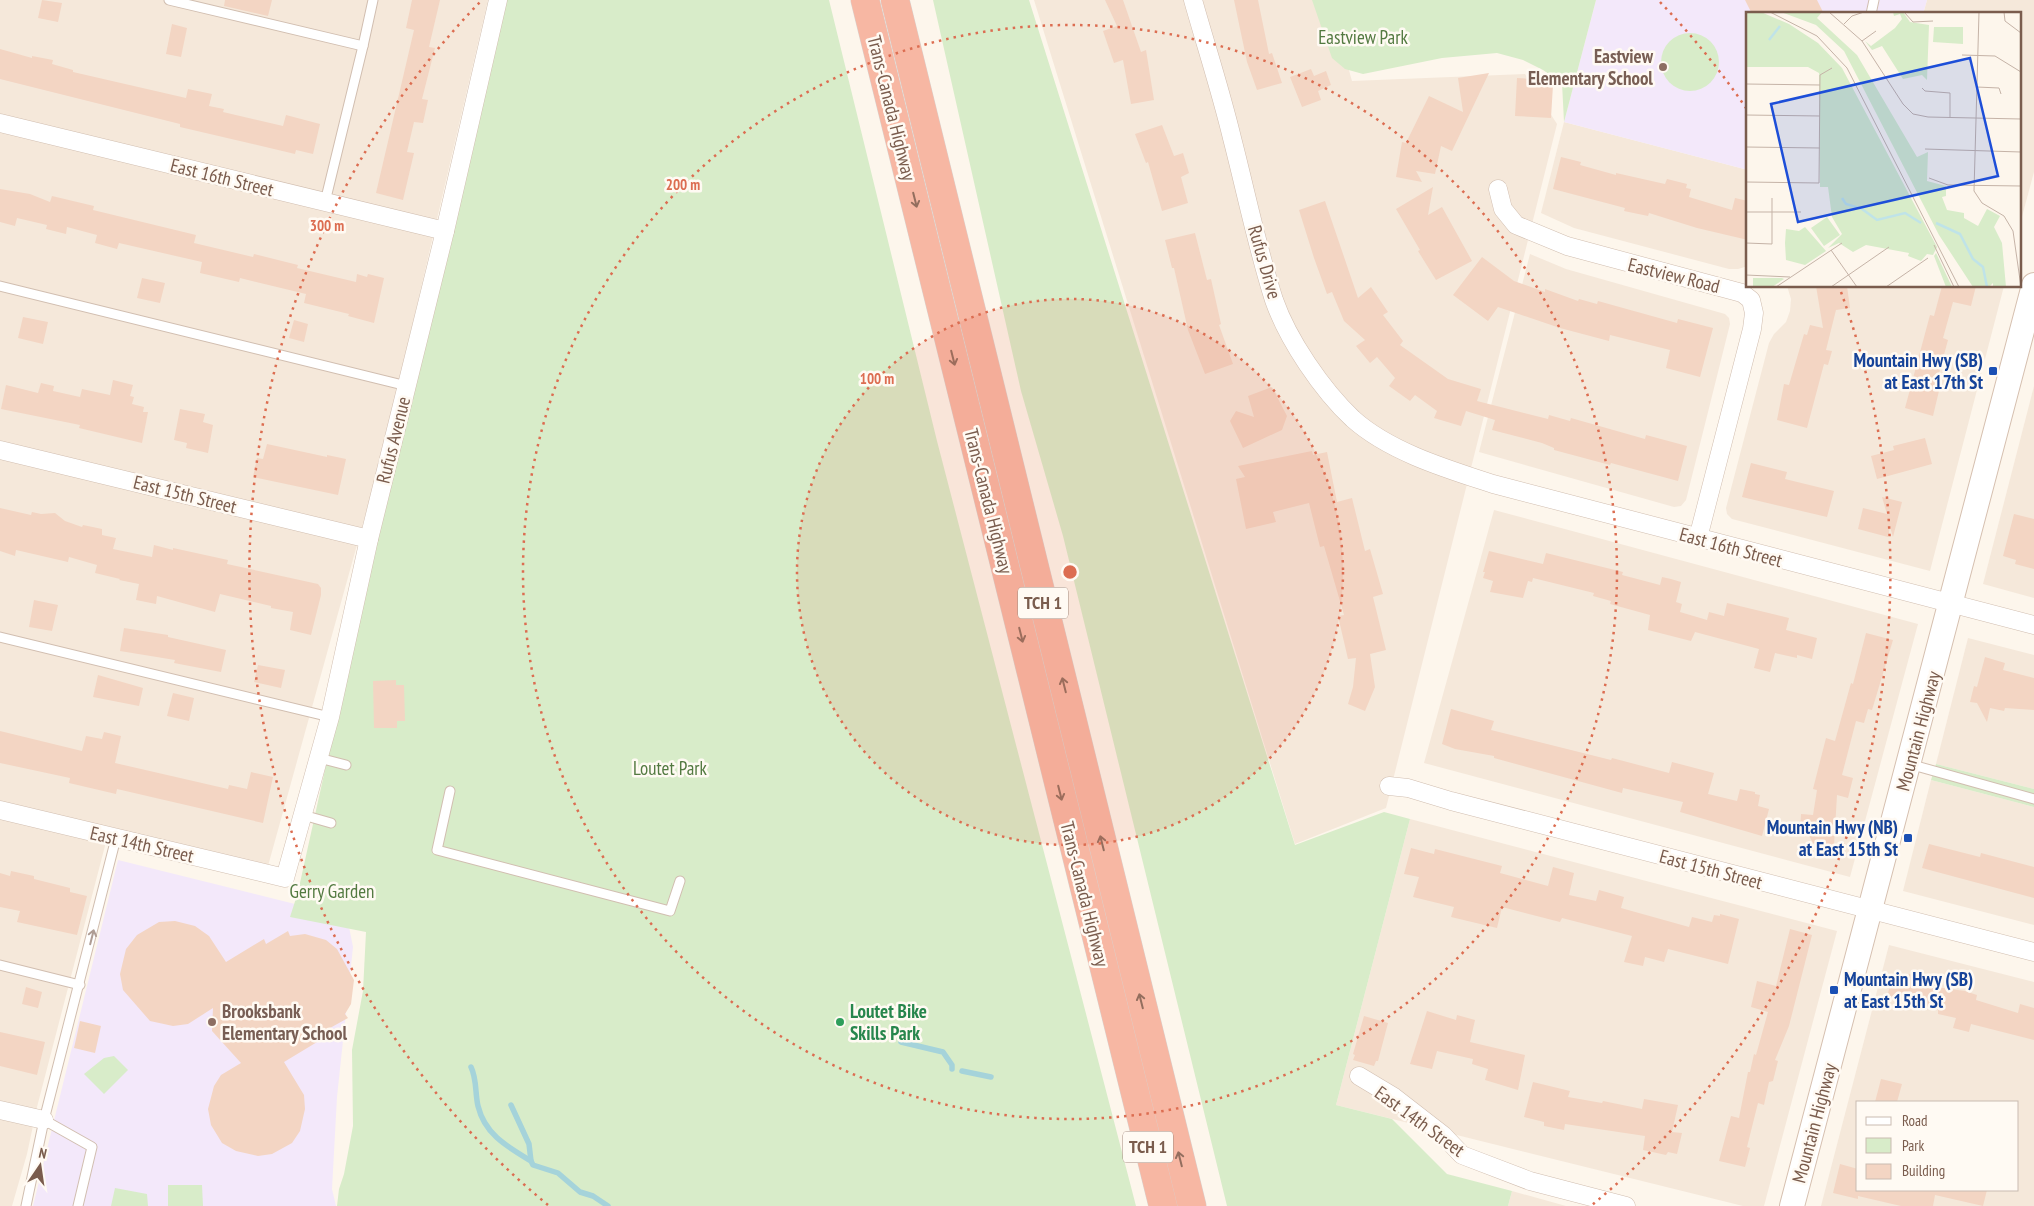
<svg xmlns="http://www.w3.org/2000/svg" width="2034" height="1206" viewBox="0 0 2034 1206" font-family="'PT Sans Narrow',sans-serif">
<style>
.residential{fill:#f5e8da;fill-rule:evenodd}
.education{fill:#f3e8fa}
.green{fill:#d8ecc9}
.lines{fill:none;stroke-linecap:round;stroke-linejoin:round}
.stream{stroke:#a5d3da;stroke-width:5.5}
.building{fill:#f3d5c3}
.service-casing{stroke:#d1beb0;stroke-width:11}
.minor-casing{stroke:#d1beb0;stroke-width:19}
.secondary-casing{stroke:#d6c0b0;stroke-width:26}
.motorway-casing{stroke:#dad1cd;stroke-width:29}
.service{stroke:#fff;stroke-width:9}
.minor{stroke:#fff;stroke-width:18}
.secondary{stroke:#fff;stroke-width:24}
.motorway{stroke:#f7b7a3;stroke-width:28}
.oneway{stroke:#936e5e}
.oneway2{stroke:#af9d94}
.ring{fill:none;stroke:#dc6d51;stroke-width:2.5;stroke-dasharray:2.5 5}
.education-dot{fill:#8d6e63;stroke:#fffaf3;stroke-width:2}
.transit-dot{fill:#1a4fb4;stroke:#fffaf3;stroke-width:2}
.leisure-dot{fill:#2e9e5b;stroke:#fffaf3;stroke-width:2}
.labels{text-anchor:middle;stroke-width:5;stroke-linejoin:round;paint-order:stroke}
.shield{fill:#fffaf3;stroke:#a28b7f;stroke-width:1}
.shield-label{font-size:18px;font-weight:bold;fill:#7a5c4d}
.park-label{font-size:19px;fill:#537a41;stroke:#fffaf3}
.education-label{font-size:19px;font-weight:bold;fill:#785e54;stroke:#fffaf3;text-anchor:end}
.street-label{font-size:19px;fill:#7a5c4d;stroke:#fffaf3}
.transit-label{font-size:19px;font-weight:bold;fill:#164399;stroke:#fffaf3;text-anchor:end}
.leisure-label{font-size:19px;font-weight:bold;fill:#27864d;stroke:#fffaf3;text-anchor:start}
.inset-river{fill:none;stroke:#bfe3e8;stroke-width:2.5}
.inset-road{fill:none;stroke:#c5b3a7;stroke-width:1}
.view{fill:#1d4ed8;fill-opacity:0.15;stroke:#1d4ed8;stroke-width:2.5}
.inset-edge{fill:none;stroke:#7a5c4d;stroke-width:2.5}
.centre{fill:#dc6d51;stroke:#fffaf3;stroke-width:2.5}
.ring-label{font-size:15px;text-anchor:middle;font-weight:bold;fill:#dc6d51;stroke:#fffaf3;stroke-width:5;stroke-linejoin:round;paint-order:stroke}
</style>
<rect width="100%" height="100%" fill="#fdf6ec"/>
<g class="residential">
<path d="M0,0H488L383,451L268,866L106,842L37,1107L27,1154L12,1206H0Z"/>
<path d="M1034,0H1329L1352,81L1525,74L1557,124L1386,808L1295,844Z"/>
<path d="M1927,0H2034V172L2020,224V14H1923Z"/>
<path d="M1564,122L1748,170V266L1738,269H1729L1574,228L1541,213Z"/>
<path d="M1530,254L1566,269L1725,314L1729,318L1730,324L1686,500L1681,506L1674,507L1479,452Z"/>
<path d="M1787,286H2004L1930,571L1732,519L1727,514L1726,508L1769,343L1774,334L1786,322L1790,311L1791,299Z"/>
<path d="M2034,386V598L1983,584Z"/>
<path d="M1494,510L1918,624L1850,877L1424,763Z"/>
<path d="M1968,638L2034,655V789L1936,764Z"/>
<path d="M1931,780L2034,807V925L1903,891Z"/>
<path d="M1410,819L1837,931L1764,1206H1743L1336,1105Z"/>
<path d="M1889,945L2034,982V1206H1821ZM1858,1102H2018V1190H1858Z"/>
<path d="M1512,1191L1566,1206H1508Z"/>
</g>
<g class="education">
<path d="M1596,0H1927L1923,14H1748V170L1564,122Z"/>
<path d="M118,860L347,917L353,947L337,1097L332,1189L336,1206H33Z"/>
</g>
<g class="green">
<path d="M495,0H829L937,441L1136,1206H337L339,1189L344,1174L353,1126L352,1050L363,991L366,932L290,917L298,892Z"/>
<path d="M933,0H1029L1295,845L1384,812L1410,819L1336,1105L1392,1119L1447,1174L1512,1191L1508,1206H1227L1063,536L1021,391Z"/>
<path d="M1312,0H1596L1564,122L1562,83L1543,70L1523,60L1497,53L1442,58L1363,74L1345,69L1332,58Z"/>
<circle cx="1690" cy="62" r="29"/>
<path d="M1936,764L2034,789V807L1931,780Z"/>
<path d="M114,1056L128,1070L104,1094L84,1074L104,1058Z"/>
<path d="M168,1185H202L203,1206H168Z"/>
<path d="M115,1188L147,1194L148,1206H111Z"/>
</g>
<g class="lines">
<g class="stream">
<path d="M901,1042L943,1052L952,1065V1069"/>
<path d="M471,1067C477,1079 475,1094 478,1106C485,1135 508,1147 531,1161L533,1165L558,1173L580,1192L593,1196L608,1206"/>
<path d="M962,1071L991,1077"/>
<path d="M511,1105L529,1144L531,1161"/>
</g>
</g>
<g class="building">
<path d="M42,0L62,3L58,22L38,18Z"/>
<path d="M225,0H272L268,16L224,6Z"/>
<path d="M412,0H440L429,47L435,48L422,99L428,100L423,123L414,122L407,152L414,153L403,200L376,193L414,30L406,28Z"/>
<path d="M1105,0H1123L1141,52L1146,50L1154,100L1131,104L1123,60L1114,63L1103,31L1117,26Z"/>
<path d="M1234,0H1258L1269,54L1272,53L1282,83L1257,90L1247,62Z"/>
<path d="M1745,0H1817L1824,14H1752Z"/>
<path d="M172,24L187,28L181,57L166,54Z"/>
<path d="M0,49L32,58V56L53,60L52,64L73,70V72L186,98L188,89L212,94L209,106L224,109L223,112L283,126L286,115L320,124L313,154L296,150L295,154L180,127V124L0,79Z"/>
<path d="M1311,69L1314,76L1326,71L1331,85L1318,91L1321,100L1302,107L1290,77Z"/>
<path d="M1489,73L1452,151L1441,146L1435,174L1416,171L1422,182L1396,177L1402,142L1406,143L1429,96L1463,112L1458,78Z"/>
<path d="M1517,78L1547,80V85H1553L1551,118L1515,116Z"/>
<path d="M1162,125L1174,156L1183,153L1189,173L1181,177L1188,203L1162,211L1148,162L1146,163L1135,134Z"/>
<path d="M1561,157L1581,162L1580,165L1616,175V173L1665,184L1667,179L1687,184L1686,188L1691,189L1689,197L1732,210L1735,198L1748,201V240L1697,228L1649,213L1648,216L1624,211L1625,208L1553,189Z"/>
<path d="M1433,187L1428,215L1442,207L1472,261L1436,280L1418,251L1420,250L1396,209Z"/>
<path d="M0,189L30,194L50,202L52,196L94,206L93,210L196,235L194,243L253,257L254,254L298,265L297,268L356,282L357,274L367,277L368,274L384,278L374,323L348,316L349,314L304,303L306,294L240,278L239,282L200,273L202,262L119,243L117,249L95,243L97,235L67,227L66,234L46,229L47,225L17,218L15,226L0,222Z"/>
<path d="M1325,201L1358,298L1371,287L1388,312L1383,315L1403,341L1400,345L1448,379L1481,389L1477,401L1548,419L1549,415L1570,421L1571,418L1645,439L1646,435L1687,446L1678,481L1611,463L1610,465L1554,450V448L1542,443L1492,430L1495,420L1466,411L1461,426L1434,418L1437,411L1415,395L1410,401L1389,386L1395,378L1377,357L1370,363L1356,346L1365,340L1344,321L1332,292L1327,294L1314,258L1299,210Z"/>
<path d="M1195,233L1207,280L1211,279L1221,324L1219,325L1233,364L1205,374L1188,330L1174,268H1172L1165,240Z"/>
<path d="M1482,257L1514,281L1545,292V289L1578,301L1579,299L1597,304L1598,301L1677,323L1678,319L1713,328L1700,377L1666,368L1670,350L1610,335L1609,341L1560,328L1498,307L1488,321L1453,295Z"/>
<path d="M142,278L165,283L160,303L137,298Z"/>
<path d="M1816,286H1847L1850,308L1836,310L1826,350L1832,351L1828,365L1824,364L1807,428L1777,420L1784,384L1789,385L1804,334L1807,335L1810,325L1823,328Z"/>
<path d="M1942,286H1976L1971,306L1953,302L1943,338L1948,340L1939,373L1943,374L1933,416L1905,408L1930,315L1934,316Z"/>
<path d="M23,317L48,322L43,344L18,338Z"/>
<path d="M294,320L308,324L304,342L289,338Z"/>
<path d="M113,380L133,385L130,396L134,397L132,404L144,407L143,412H148L142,443L79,428L80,425L1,409L6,385L38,393L41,383L54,386L53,391L80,397L82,389L110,395Z"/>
<path d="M1272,387L1287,416L1282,430L1243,448L1230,421L1236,411L1254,417L1248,396Z"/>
<path d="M180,409L205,414L203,422L213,425L208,453L186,448L187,443L174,440Z"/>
<path d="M1925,438L1932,464L1877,479L1871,456L1894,450L1893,446Z"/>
<path d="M267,444L327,457V455L346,459L338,495L253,477L257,458L263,459Z"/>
<path d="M1312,451L1313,455L1327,452L1337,502L1352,498L1365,551L1370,549L1383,594L1373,597L1386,650L1370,654L1375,687L1365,711L1348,704L1353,687L1356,658L1348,659L1338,616L1344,615L1324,546L1320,547L1309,503L1273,512L1276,522L1246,529L1236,479L1245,477L1238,466Z"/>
<path d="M1751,463L1787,472L1785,479L1834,491L1827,517L1742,497Z"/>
<path d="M1882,497L1902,502L1893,537L1890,527L1888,537L1858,529L1863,508L1887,514Z"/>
<path d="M0,508L31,515L32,512L41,514L55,513L65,521L82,527L83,525L102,529V535L116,538L113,549L152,557L154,545L173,550V548L228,560L227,564L318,584L321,588V595L311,635L290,630L293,612L271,608V606L220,594L215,612L157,596L156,604L136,600L139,584L119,580L120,579L95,573L97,565L69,557L68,562L16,550L15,556L0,551Z"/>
<path d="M2014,514L2034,519V569L2015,564L2016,560L2003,556Z"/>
<path d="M1489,551L1543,564L1546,553L1623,572L1622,575L1660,585L1662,577L1671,579L1681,582L1676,602L1682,604L1680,612L1707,620L1709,612L1724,616L1727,603L1789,618L1786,630L1817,638L1812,659L1797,655V658L1775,653L1770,672L1754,668L1759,649L1695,632L1691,641L1648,630L1650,615L1610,604L1611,601L1593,596L1594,593L1533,578L1532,582L1528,581L1523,598L1490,592L1493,581L1483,578L1485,572H1483Z"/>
<path d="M34,600L58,605L52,631L29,627Z"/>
<path d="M124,628L168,635V637L226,650L221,672L174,663L175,660L120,651Z"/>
<path d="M1866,633L1893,640L1872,710L1868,709L1864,723L1856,721L1842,775L1853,778L1848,798L1837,795L1834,846L1820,845L1813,843L1807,832L1800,831L1801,814L1813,815L1817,790L1813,789L1826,738L1835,741L1851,683L1853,684Z"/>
<path d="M1985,657L2005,663L2003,670L2034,678V710L2005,708L2004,711L1990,708L1987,722L1977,703L1970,702L1974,686L1977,687Z"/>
<path d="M258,665L285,670L281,688L254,682Z"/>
<path d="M98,675L143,688L139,706L93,697Z"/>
<path d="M396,680V685H404L405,721H397V728H374L373,681Z"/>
<path d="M173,693L194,698L189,721L167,716Z"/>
<path d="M1451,709L1494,721L1491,730L1611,760L1612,758L1669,773L1672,762L1714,773L1708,794L1737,801L1740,789L1755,792V794L1760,795L1758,806L1769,809L1762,836L1680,812L1683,802L1623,788L1622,793L1494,758V756L1455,749L1442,744Z"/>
<path d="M0,731L82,751L86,736L102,739L104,732L121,736L115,763L228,789L229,785L247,789L251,772L273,777L263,823L117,789L116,794L69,783L70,778L0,763Z"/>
<path d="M1929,844L1980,857L1981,853L2034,867V898L1922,868Z"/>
<path d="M1411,848L1434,854L1435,849L1502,866L1500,873L1548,886L1553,867L1574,873L1569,895L1596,901L1599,890L1624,897L1621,908L1689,927L1692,917L1712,922L1714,915L1720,916V914L1739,919L1728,964L1668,949L1664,962L1645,957L1643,966L1624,962L1632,936L1562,918L1560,922L1502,907L1497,928L1451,917L1454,907L1413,897L1419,877L1404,874Z"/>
<path d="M11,871L34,876V879L70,888V892L87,896L77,935L17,922L20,911L0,907V873L10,876Z"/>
<path d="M175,921L195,926L209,936L226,962L264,939L266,944L288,931L290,936L305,934L326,940L337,949L354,980L351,1004L345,1014L348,1018L330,1028L332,1033L284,1062L304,1095L305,1109L300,1131L292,1143L272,1154L258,1156L236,1151L222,1143L211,1125L208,1109L214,1086L221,1075L241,1063L212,1031L213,1008L188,1024L173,1026L150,1021L123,990L120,974L126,949L137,935L159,922Z"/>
<path d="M1790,929L1812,935L1789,1026L1775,1060L1778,1061L1773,1081L1769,1082L1764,1105L1758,1103L1747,1147L1750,1148L1745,1167L1719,1161L1731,1116L1739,1118L1748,1072H1750L1754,1054L1756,1055L1768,1012L1751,1007L1757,981L1776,986Z"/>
<path d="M1893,974L1908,978L1909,974L1938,981L1936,987L1965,991L1977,995L1976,1000L2018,1013L2020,1004L2034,1008V1040L1971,1024L1969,1032L1953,1028L1956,1018L1938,1014V1010L1887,997Z"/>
<path d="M26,987L42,992L38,1008L22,1004Z"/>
<path d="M1427,1011L1456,1020L1457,1015L1475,1020L1470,1042L1525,1055L1518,1090L1485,1080L1488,1069L1472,1064L1473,1059L1437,1051L1432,1069L1410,1064Z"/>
<path d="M1364,1016L1388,1023L1378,1061H1376L1374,1066L1353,1060L1355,1055L1353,1054Z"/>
<path d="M80,1021L101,1026L95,1053L74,1048Z"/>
<path d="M0,1032L45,1042L37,1075L0,1066Z"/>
<path d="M1881,1079L1902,1084L1897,1102H1875Z"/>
<path d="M1533,1082L1570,1091L1568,1097L1602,1103L1603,1101L1642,1109L1644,1099L1678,1105L1672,1132L1682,1133L1678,1150L1677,1154L1668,1152L1666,1155L1643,1150L1645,1136L1565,1124L1564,1130L1544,1126V1122L1524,1117Z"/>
<path d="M1840,1164L1858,1169V1190H1987L1983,1206L1935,1195L1933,1206H1901L1858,1196V1199L1833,1193Z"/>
</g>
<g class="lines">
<g class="service-casing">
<g id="service">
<path d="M169,0L363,46L325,202"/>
<path d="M1871,14L1874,0"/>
<path d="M363,46L373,0"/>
<path d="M0,286L407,386"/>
<path d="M0,637L330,717"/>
<path d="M319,758L346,765"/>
<path d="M1909,764L2034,799"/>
<path d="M450,791L437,850L670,911L680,881"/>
<path d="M303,815L331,823"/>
<path d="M0,965L80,985"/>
<path d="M44,1120L92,1147L78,1206"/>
<path d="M26,1206L44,1120L116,838"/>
</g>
</g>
<g class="minor-casing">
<g id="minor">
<path d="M1193,0C1206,46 1221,92 1232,138C1246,192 1257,247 1274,300C1288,340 1322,390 1353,419C1390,452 1447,469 1493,484L2034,625"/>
<path d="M0,123L445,231"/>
<path d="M1498,189L1503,209L1516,225L1567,246L1742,293L1751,300L1754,313L1752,329L1698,538"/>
<path d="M0,450L369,539"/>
<path d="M1389,786L1408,788L1451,801L2034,952"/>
<path d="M0,810L285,878L330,717L369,539L445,231L498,0"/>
<path d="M1359,1076L1394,1097L1443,1135L1462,1155L1530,1181L1626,1206"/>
<path d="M0,1110L44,1120"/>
</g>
</g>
<g class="secondary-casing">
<path id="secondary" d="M1792,1206L2034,285"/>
</g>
<g class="motorway-casing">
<g id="motorway">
<path d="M865,0L1163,1206"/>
<path d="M895,0L1192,1206"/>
</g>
</g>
<use href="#service" class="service"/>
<use href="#minor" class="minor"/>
<use href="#secondary" class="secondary"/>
<use href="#motorway" class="motorway"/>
</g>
<defs><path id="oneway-shaft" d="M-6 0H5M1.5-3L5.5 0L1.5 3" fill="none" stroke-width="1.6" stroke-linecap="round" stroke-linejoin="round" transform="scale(1.25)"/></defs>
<g class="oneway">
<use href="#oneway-shaft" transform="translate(915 200) rotate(76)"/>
<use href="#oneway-shaft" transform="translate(953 358) rotate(76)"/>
<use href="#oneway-shaft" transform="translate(1021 635) rotate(76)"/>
<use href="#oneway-shaft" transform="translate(1064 685) rotate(-104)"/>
<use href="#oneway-shaft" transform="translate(1060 793) rotate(76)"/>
<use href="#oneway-shaft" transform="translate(1102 843) rotate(-104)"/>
<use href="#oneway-shaft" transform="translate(1141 1001) rotate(-104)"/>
<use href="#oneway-shaft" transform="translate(1180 1159) rotate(-104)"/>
</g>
<use class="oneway2" href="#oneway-shaft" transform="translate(92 937) rotate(-76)"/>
<circle cx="1070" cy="572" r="273" fill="#dc6d51" fill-opacity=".12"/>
<g class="ring">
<circle cx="1070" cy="572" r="273"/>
<circle cx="1070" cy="572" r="547"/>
<path d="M548 1205A820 820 0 0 1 480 2M1660 2A820 820 0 0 1 1746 108M1841 292A820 820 0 0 1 1592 1205"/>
</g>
<g class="education-dot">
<circle cx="1663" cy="67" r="5"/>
<circle cx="212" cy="1022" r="5"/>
</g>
<g class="transit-dot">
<rect x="1988" y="366" width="10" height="10" rx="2.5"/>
<rect x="1903" y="833" width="10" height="10" rx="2.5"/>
<rect x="1829" y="985" width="10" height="10" rx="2.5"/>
</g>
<circle class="leisure-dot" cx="840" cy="1022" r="5"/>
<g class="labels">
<g class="shield">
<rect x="1018" y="587.5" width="50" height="31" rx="4"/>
<rect x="1123" y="1131.5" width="50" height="31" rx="4"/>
</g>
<g class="shield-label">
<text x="1043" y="609">TCH 1</text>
<text x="1148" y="1153">TCH 1</text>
</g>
<g class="park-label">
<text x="1363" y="44">Eastview Park</text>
<text x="670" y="775">Loutet Park</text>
<text x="332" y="898">Gerry Garden</text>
</g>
<g class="education-label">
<text x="1653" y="63">Eastview<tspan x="1653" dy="22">Elementary School</tspan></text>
<text x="222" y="1018" text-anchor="start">Brooksbank<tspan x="222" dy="22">Elementary School</tspan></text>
</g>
<g class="street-label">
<text transform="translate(892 108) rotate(76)" y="7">Trans-Canada Highway</text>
<text transform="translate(222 177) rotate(14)" y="7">East 16th Street</text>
<text transform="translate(1265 262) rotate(74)" y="7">Rufus Drive</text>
<text transform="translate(1674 275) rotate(14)" y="7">Eastview Road</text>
<text transform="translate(393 440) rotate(-76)" y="7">Rufus Avenue</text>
<text transform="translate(185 494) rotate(14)" y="7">East 15th Street</text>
<text transform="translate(989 501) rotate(76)" y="7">Trans-Canada Highway</text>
<text transform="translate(1731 547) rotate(15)" y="7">East 16th Street</text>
<text transform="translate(1918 731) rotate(-75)" y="7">Mountain Highway</text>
<text transform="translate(142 844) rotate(13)" y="7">East 14th Street</text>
<text transform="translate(1711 869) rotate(15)" y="7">East 15th Street</text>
<text transform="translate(1085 894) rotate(76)" y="7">Trans-Canada Highway</text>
<text transform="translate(1420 1121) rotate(36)" y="7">East 14th Street</text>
<text transform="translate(1814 1123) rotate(-75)" y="7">Mountain Highway</text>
</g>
<g class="transit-label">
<text x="1983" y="367">Mountain Hwy (SB)<tspan x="1983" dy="22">at East 17th St</tspan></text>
<text x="1898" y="834">Mountain Hwy (NB)<tspan x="1898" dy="22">at East 15th St</tspan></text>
<text x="1844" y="986" text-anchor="start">Mountain Hwy (SB)<tspan x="1844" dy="22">at East 15th St</tspan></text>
</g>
<g class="leisure-label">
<text x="850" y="1018">Loutet Bike<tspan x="850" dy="22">Skills Park</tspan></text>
</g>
</g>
<g transform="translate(1746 12)">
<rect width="275" height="275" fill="#fdf6ec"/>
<path d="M0,0H15L43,12L72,31L96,56L191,235L187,243L181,242L175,249L162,244L163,241L120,233L107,240L93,231L82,236L96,222L86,205L82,175H74L73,61L62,55H0ZM35,0H76L71,6L111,43L171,145L182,140L181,169L200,174V184L196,185L201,198L218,201V206L232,214L241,197L254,204L248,215L256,231L260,275H247V271L243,275H227L193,223L98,39L70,13ZM147,0H157L164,10L183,13L181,68L176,63L157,67L136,34L126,38L119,29L125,34L149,16L156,7L154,2L148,4ZM188,15H217V32L187,30ZM81,205L94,223L78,234L65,216ZM59,215L80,239L59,253L40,248L39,231L40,217L53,219ZM190,241L206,275H200L188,244ZM7,266H36L38,267L26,275H7Z" fill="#d8ecc9"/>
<path class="inset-river" d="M23,28L34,14M96,186L100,192L116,197L131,208L159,201L175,211M190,211L214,222L227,247L237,255L241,275"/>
<path class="inset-road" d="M24,0L71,24L101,56L213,275M83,0L116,29L157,92L167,102L182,105L275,107M158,0L167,10L187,9M233,0L228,179L236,191L258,204L267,219L275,275M258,0L259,9L275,21M98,12L106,4L118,0M116,29L130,19M216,43L249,44L275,60M0,72L74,73M231,75L253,76L255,82M176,76L179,79L204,81V106M0,103L74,104M0,135L74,136M179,137L275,140M183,166L202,173L275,174M0,170L73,171L74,63L86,56M0,200H55M0,231L26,232V186M188,233L208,275M85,238L111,275M0,263L44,265M30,275L96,231M85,275L143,235M140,275L182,246"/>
<path class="view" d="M224,46L252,164L52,210L25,92Z"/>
<rect width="275" height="275" class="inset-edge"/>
</g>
<circle cx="1070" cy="572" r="8" class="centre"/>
<g class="ring-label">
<text x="683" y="190">200 m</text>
<text x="327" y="231">300 m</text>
<text x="877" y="384">100 m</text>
</g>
<rect x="1856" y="1101" width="162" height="90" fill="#fffaf3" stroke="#cabbb1"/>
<rect x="1866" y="1117" width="25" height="8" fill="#ffffff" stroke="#cabbb1"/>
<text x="1902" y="1126" font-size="15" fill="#7a5c4d">Road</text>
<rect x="1866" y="1138" width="25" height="15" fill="#d8ecc9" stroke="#cabbb1"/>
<text x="1902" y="1151" font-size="15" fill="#7a5c4d">Park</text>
<rect x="1866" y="1164" width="25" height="15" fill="#f3d5c3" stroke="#cabbb1"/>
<text x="1902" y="1176" font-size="15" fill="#7a5c4d">Building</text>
<g transform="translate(40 1166) rotate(13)" stroke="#fffaf3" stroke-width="4" paint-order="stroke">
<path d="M0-4L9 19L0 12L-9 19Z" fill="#7a5c4d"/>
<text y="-8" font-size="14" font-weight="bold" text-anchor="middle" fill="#7a5c4d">N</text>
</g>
</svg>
